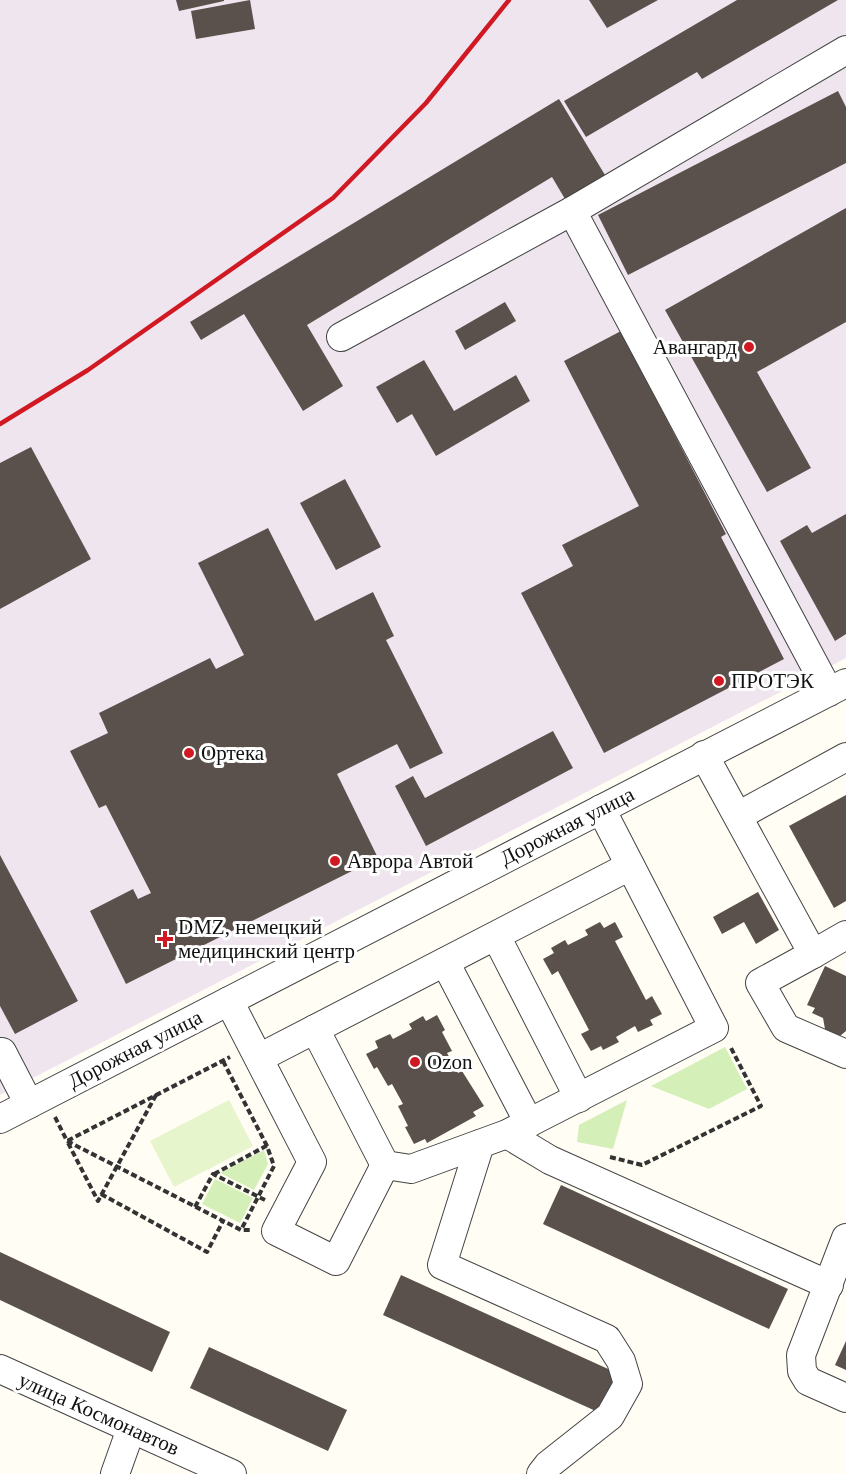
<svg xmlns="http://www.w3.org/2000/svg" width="846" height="1474" viewBox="0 0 846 1474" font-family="'Times New Roman',serif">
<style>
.industrial{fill:#eee5ef}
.green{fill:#d5efb9}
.pitch{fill:#e7f5cc}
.building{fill:#5b514c}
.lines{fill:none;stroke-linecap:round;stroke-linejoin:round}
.minor-casing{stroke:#444;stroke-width:30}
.path{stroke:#333;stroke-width:4;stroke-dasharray:6 3;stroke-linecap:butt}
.minor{stroke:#fff;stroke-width:28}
.rail{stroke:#d01923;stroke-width:4.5}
.poi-dot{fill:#d01923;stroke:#fff;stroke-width:2}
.labels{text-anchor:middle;stroke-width:6;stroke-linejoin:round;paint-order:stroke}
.poi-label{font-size:21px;fill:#111;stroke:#fff;text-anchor:start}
.street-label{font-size:21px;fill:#111;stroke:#fff}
</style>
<rect width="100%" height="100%" fill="#fffdf4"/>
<path class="industrial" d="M0,0H846V658L0,1095Z"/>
<g class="green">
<path d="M725,1047L747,1089L709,1109L651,1086Z"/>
<path d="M627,1100L613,1149L577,1142L579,1125Z"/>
<path d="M264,1150L268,1164L254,1190L220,1173Z"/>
<path d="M215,1179L253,1198L240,1223L202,1204Z"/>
</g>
<path class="pitch" d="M229,1100L253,1146L174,1187L150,1141Z"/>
<g class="building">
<path d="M176,0H224V1L179,11Z"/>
<path d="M250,0L255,29L196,39L191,11Z"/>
<path d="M589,0H658L607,28Z"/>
<path d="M737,0H838L702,79L697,72L586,137L564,101Z"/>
<path d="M838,91L846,107V163L628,275L598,215Z"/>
<path d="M559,99L605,175L565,199L552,177L307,325L343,386L303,411L244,314L201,340L190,322Z"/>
<path d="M846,208V322L757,372L811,468L767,492L665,310Z"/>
<path d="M505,302L516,321L465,350L455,331Z"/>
<path d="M621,331L726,534L721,537L784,659L604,753L521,593L573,566L562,545L639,506L564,361Z"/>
<path d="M424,360L454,411L516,375L530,401L436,456L412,414L397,423L376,387Z"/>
<path d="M31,447L91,559L0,609V463Z"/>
<path d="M345,479L381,547L336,570L300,503Z"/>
<path d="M846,514V634L835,641L780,541L807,525L812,533Z"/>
<path d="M268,528L315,621L373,592L394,636L386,640L443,753L410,769L397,744L337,774L378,858L126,984L90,911L133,889L138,899L151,893L106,805L99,808L70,751L108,733L99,713L210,658L216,669L244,655L198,563Z"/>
<path d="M553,731L573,768L426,846L395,786L413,776L425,798Z"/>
<path d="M846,795V901L834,908L789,826Z"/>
<path d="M0,855L78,1001L15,1034L0,1006Z"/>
<path d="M758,892L779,930L756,944L744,922L722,934L713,917Z"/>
<path d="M600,922L604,928L615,922L623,937L615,941L646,1000L652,996L662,1014L650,1020L653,1025L638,1032L635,1026L616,1037L619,1042L603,1050L601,1046L591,1051L581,1034L589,1030L558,971L552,975L543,959L554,953L551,948L565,940L568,945L588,935L585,930Z"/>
<path d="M825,966L846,976V1031L840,1036L825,1029L823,1018L812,1013L815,1008L807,1005Z"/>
<path d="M437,1015L445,1030L442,1032L452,1051L447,1053L458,1073L462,1071L484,1106L473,1112L476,1116L427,1143L425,1139L414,1144L405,1127L408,1126L398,1106L403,1104L392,1084L388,1086L377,1067L374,1069L366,1054L378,1048L375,1041L390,1034L393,1039L412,1029L409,1024L423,1016L426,1021Z"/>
<path d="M561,1185L788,1289L769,1329L543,1224Z"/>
<path d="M0,1252L170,1332L152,1372L0,1300Z"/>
<path d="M401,1275L617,1373L598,1412L383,1315Z"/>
<path d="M846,1341V1370L835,1365Z"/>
<path d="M209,1347L347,1410L328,1451L190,1388Z"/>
</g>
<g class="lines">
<g class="minor-casing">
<g id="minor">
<path d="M572,211L829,692"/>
<path d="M341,337L572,211L846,50"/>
<path d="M704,755L813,954L760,983L786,1028L846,1054"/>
<path d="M738,816L846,757"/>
<path d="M496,936L579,1098"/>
<path d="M813,954L846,935"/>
<path d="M445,962L529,1123"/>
<path d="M229,1001L312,1162L276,1231L336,1261L385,1165"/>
<path d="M315,1029L385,1165"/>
<path d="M2,1052L29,1104"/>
<path d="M259,1058L630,866"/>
<path d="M0,1119L846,683"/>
<path d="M507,1134L550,1160L829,1285"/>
<path d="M480,1144L442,1265L607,1339L621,1361L628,1384L610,1416L548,1465L541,1474"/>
<path d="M385,1165L411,1169L507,1134L714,1028L601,809"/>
<path d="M846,1238L801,1355L802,1371L808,1381L846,1398"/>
<path d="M0,1369L232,1474"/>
<path d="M115,1474L131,1429"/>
</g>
</g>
<g class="path">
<path d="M223,1061L267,1146L274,1166L241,1230"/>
<path d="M156,1095L98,1201L67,1141L230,1057"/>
<path d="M55,1117L67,1141L241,1230H252"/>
<path d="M610,1157L642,1165L761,1106L730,1046"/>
<path d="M214,1174L268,1145"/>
<path d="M101,1194L207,1252L223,1221"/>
<path d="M195,1207L213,1174L265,1200"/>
</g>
<use href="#minor" class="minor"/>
<path class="rail" d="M0,424L88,370L333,198L426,103L509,0"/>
</g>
<g class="poi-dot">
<circle cx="749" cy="347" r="6"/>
<circle cx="719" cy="681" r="6"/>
<circle cx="189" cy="753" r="6"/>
<circle cx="335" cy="861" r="6"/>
<path d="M162 930h6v6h6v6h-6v6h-6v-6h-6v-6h6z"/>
<circle cx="415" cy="1062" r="6"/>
</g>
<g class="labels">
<g class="poi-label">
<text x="737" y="354" text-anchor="end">Авангард</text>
<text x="731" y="688">ПРОТЭК</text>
<text x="201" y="760">Ортека</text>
<text x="347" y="868">Аврора Автой</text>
<text x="178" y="934">DMZ, немецкий<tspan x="178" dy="24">медицинский центр</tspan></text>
<text x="427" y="1069">Ozon</text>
</g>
<g class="street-label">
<text transform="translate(567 826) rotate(-27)" y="7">Дорожная улица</text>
<text transform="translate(135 1049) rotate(-27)" y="7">Дорожная улица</text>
<text transform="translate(99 1414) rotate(24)" y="7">улица Космонавтов</text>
</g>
</g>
</svg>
